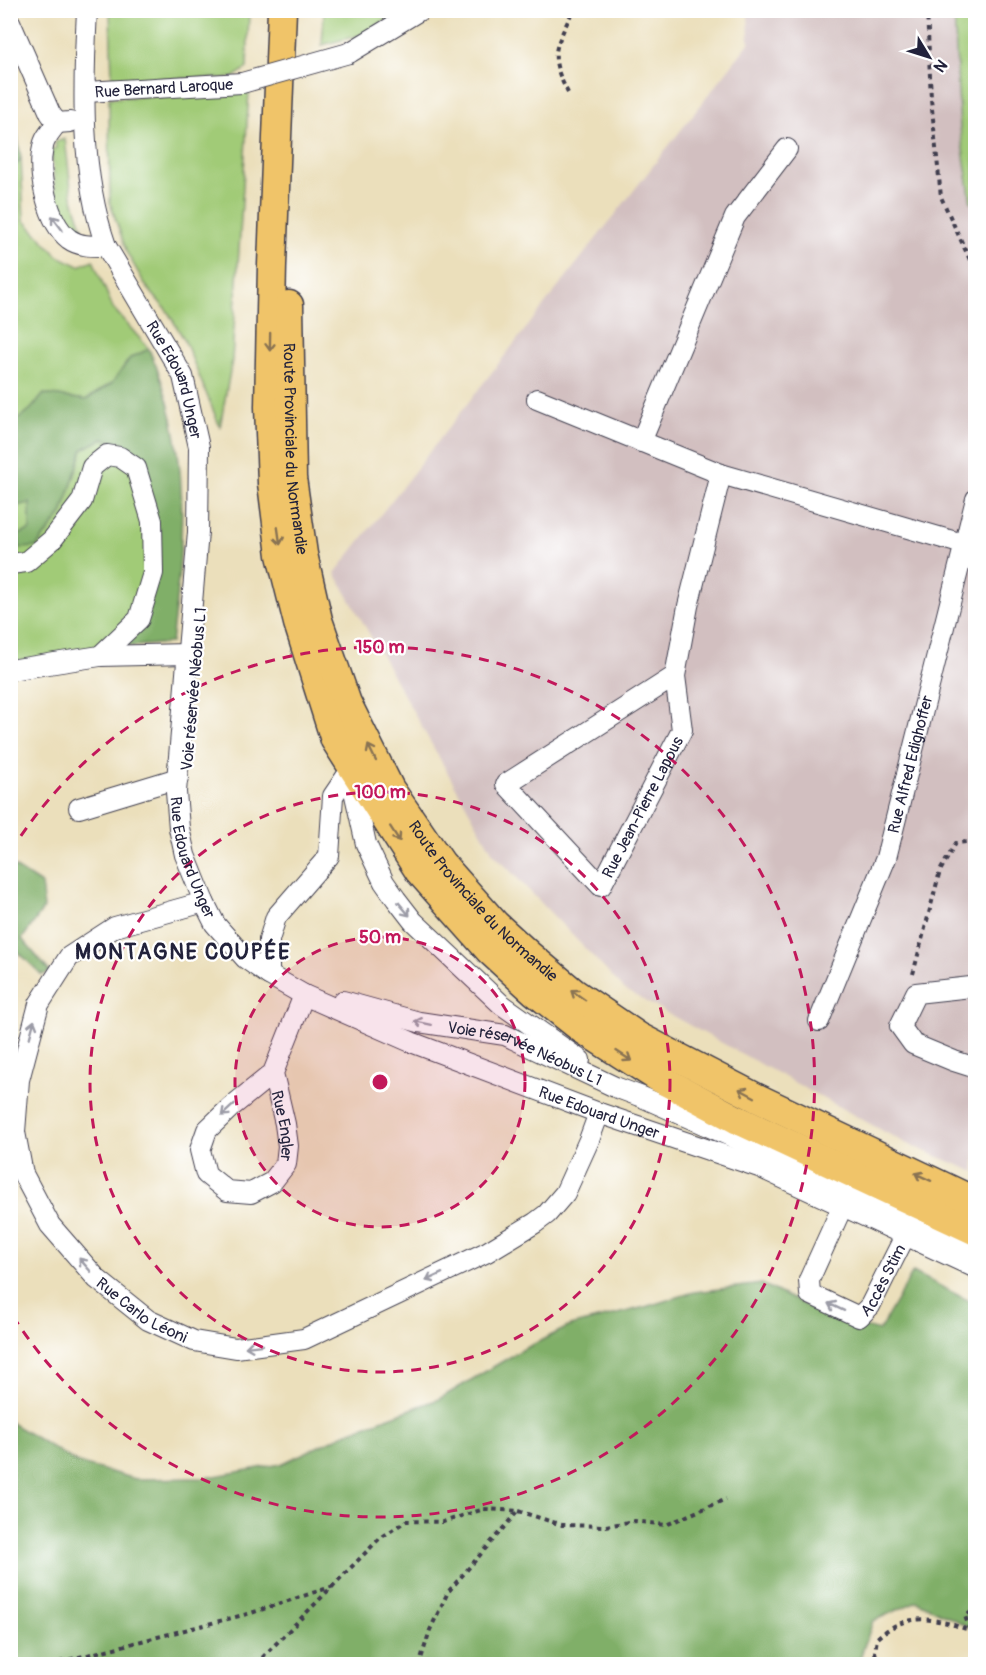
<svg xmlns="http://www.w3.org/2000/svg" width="986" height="1675" viewBox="0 0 986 1675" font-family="Pangolin,sans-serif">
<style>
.industrial{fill:#d2bfc0}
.green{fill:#a1cb77;stroke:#627659;stroke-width:1.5}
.forest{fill:#80af68;stroke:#516852;stroke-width:1.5}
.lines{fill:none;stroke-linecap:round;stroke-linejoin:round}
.minor-casing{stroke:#403e4e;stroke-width:22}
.highway-casing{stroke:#403e4e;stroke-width:31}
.path{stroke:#403e4e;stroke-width:4;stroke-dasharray:4.5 4.5;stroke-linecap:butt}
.minor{stroke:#fff;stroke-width:20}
.highway{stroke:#f0c469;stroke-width:28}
.minor-bridge-casing{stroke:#403e4e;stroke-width:22;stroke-linecap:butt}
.minor-bridge{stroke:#fff;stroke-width:20}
.oneway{stroke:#9c9ca7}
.oneway2{stroke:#897352}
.ring{fill:none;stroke:#c2185b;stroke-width:3;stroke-dasharray:10 8}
.labels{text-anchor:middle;stroke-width:4.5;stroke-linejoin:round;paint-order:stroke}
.street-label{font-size:16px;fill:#22223b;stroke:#fff}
.district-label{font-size:22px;font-weight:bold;letter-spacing:1.5px;fill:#22223b;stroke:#fff}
.centre{fill:#c2185b;stroke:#fff;stroke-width:3}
.ring-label{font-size:18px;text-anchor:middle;font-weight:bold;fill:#c2185b;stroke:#fff;stroke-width:4.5;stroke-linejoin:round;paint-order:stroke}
</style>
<rect width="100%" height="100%" fill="#fff"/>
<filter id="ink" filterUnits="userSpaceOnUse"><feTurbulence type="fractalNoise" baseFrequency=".0167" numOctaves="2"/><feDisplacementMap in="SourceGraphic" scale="12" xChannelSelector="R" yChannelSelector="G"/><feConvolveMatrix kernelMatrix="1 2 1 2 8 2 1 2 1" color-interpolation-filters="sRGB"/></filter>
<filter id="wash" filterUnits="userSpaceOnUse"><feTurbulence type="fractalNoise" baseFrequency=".008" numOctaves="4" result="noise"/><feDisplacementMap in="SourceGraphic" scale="24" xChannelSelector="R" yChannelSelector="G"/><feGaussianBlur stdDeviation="1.35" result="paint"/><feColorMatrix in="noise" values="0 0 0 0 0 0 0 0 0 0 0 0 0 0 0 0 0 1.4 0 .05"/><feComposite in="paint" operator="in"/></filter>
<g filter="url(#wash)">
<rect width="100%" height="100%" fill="#ebdfbb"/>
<path class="industrial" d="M748,11H975V1172L905,1143L625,990L493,853L335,573L749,43Z"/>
<g class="green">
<path d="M110,11H249L247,68L232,78L112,79Z"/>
<path d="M324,11H399L365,34L322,45Z"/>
<path d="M954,11H975V203H971L960,128Z"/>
<path d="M249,92L232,360L220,427L184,339L168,312L146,286L127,253L110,203L109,98Z"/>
<path d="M65,139L72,196L85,236L78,237L57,206L51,150L56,148L55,142Z"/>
<path d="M21,159L24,220L58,256L79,266L93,260L113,308L149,349L130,358L112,383L86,400L44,394L31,409L11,425L10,170Z"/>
<path d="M102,439L120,441L138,455L145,474L162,553L122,647L11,662L10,507L30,503V531L20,547H36L62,514L83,449Z"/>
</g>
<g class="forest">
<path d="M11,130L17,132L21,159L11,170Z"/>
<path d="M149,349C193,447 184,539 171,643L122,647L149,616L145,474L138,455L120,441L102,439L83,449L62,514L36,547L20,548L18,535L30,530V503L11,507V425L31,409L44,394L86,400L112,383L130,358Z"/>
<path d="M10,864L41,884L44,908L22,939L50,972L42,975L11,945Z"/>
<path d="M913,1272L975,1304V1630L917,1601L873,1621L858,1664H11L10,1422L78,1463L136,1479L204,1478L281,1464L351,1431L439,1399L520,1351L570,1326L645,1307L694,1292L762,1284L833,1319L879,1331Z"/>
</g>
</g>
<g filter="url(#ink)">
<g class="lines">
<g class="minor-casing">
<g id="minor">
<path id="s1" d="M87,10C83,88 80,172 106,246L183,376L199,447L198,532L176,792L179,828L185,855L204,902L215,924L245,958L269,975L304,995L411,1042L599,1113L759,1167L976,1268"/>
<path d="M10,22L50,113L57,123L70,122"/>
<path d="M349,53L420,10"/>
<path id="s2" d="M86,92L242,83"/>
<path d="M57,123C52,130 44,138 43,147C37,173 48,223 69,239C80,247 94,246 106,246"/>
<path d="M537,399L721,474L963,544"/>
<path d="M641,442L735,217L787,149"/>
<path d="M10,564L26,562L52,540L82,501L92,467L107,455L120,457L136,468L152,521L153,573L139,619L100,656"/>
<path d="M10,670L100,656L188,654"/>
<path id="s3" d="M675,676L506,784L601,886L682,730L675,676L688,606L721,474"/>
<path d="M350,773L366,844L384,882L396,899L413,921L501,1004L580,1060"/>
<path d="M79,808L178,778"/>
<path id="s4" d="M204,902L115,927L69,957L39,1004L19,1080L15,1132L23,1174L50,1225L97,1279L148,1320L194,1341L236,1348L304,1339L487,1252L535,1223L547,1214L565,1193L589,1140L599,1113"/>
<path d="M269,975V940L276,917L329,856L333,796L352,768"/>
<path d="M976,989L971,987L916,993L900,1026L913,1044L954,1061L976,1068"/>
<path id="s5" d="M343,1001L419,1022L505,1035L615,1087L642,1097L857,1192L976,1251"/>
<path id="s6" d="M819,1021L886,858L976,499"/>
<path id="s7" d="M273,1073L285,1124L288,1146L286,1164L272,1182L251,1193L227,1191L206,1174L200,1150L207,1130L231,1107L273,1073L304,995"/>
<path id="s8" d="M843,1205L809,1280L810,1294L859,1317L870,1306L906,1234"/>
</g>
</g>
<g class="highway-casing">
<g id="highway">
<path d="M282,10L272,265L269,407L272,483L281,555L298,623L335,740L419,871L490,951L534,991L582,1029L657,1077L736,1119L976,1231"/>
<path id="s9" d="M289,305L292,478L303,554L318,620L347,703L390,789L441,863L495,924L530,956L573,992L639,1037L757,1098L976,1202"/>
</g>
</g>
<g class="path">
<path d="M927,10L931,99L941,197L976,273"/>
<path d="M568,93C547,53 556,48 573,10"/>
<path d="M913,974L940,871L956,843L976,841"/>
<path d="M518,1511L562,1525L606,1526L634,1521L666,1525L726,1499"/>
<path d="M970,1630L965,1616L976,1609"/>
<path d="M52,1664L251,1613L334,1586"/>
<path d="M256,1664L379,1539L406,1521L443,1522L484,1509L518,1511L448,1592L430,1630L421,1659V1664"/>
<path d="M878,1664L875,1652L877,1638C902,1616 924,1616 954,1625C962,1628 969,1629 976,1634"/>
</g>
<use href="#minor" class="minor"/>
<use href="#highway" class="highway"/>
<g class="minor-bridge-casing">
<path id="minor-bridge" d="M242,83L349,53"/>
</g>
<use href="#minor-bridge" class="minor-bridge"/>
</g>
<defs><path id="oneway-shaft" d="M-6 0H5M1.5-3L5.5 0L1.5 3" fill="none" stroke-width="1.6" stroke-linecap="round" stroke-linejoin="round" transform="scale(1.5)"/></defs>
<g class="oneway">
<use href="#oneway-shaft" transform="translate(57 223) rotate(-127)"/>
<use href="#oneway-shaft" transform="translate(404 909) rotate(50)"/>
<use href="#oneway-shaft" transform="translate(423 1023) rotate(-168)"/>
<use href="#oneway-shaft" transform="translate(32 1029) rotate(-75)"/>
<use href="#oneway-shaft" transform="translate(228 1110) rotate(137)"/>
<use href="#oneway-shaft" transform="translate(85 1265) rotate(-131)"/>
<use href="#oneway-shaft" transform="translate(434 1277) rotate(155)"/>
<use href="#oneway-shaft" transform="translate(836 1307) rotate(-155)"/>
<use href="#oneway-shaft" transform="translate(254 1346) rotate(173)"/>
</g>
<g class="oneway2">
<use href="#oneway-shaft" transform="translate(270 342) rotate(91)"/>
<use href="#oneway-shaft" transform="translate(279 536) rotate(82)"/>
<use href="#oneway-shaft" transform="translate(372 753) rotate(-116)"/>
<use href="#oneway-shaft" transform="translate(395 834) rotate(57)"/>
<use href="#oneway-shaft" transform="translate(578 995) rotate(-145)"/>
<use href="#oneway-shaft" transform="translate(624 1056) rotate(33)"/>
<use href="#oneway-shaft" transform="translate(747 1093) rotate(-152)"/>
<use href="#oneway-shaft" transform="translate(923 1177) rotate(-155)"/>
</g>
</g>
<circle cx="380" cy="1082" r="145" fill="#c2185b" fill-opacity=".12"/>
<g class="ring">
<circle cx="380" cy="1082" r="145"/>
<circle cx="380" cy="1082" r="290"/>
<path d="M11 851A435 435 0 1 1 11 1313"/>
</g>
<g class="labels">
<g class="street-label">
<text dy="6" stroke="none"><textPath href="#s2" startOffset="78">Rue Bernard Laroque</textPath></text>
<text dy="6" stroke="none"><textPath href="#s1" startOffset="390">Rue Edouard Unger</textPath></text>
<text dy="6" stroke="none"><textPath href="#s9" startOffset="144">Route Provinciale du Normandie</textPath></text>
<text transform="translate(193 689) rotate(-85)" y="6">Voie réservée Néobus L1</text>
<text dy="6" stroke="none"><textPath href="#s6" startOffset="273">Rue Alfred Edighoffer</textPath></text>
<text dy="6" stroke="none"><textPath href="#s3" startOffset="429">Rue Jean-Pierre Lapous</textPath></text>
<text dy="6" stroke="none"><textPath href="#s1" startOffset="876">Rue Edouard Unger</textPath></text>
<text dy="6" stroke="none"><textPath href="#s9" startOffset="648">Route Provinciale du Normandie</textPath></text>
<text dy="6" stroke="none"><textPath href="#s5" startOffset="190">Voie réservée Néobus L1</textPath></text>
<text dy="6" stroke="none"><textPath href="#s1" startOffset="1380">Rue Edouard Unger</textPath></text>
<text dy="6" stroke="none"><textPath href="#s7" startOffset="54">Rue Engler</textPath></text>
<text dy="6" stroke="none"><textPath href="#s8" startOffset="195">Accès Stim</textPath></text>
<text dy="6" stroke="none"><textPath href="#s4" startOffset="561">Rue Carlo Léoni</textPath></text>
</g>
<g class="district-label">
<text x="183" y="959">MONTAGNE COUPÉE</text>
</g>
</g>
<circle cx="380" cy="1082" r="9" class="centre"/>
<g class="ring-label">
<text x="380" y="653">150 m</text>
<text x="380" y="798">100 m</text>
<text x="380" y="943">50 m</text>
</g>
<rect width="986" height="1675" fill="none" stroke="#fff" stroke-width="36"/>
<g transform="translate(929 57) rotate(128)" stroke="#ffffff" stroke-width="4.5" paint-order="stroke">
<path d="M0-4.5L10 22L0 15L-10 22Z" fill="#22223b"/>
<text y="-9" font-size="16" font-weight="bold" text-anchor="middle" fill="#22223b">N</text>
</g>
</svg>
